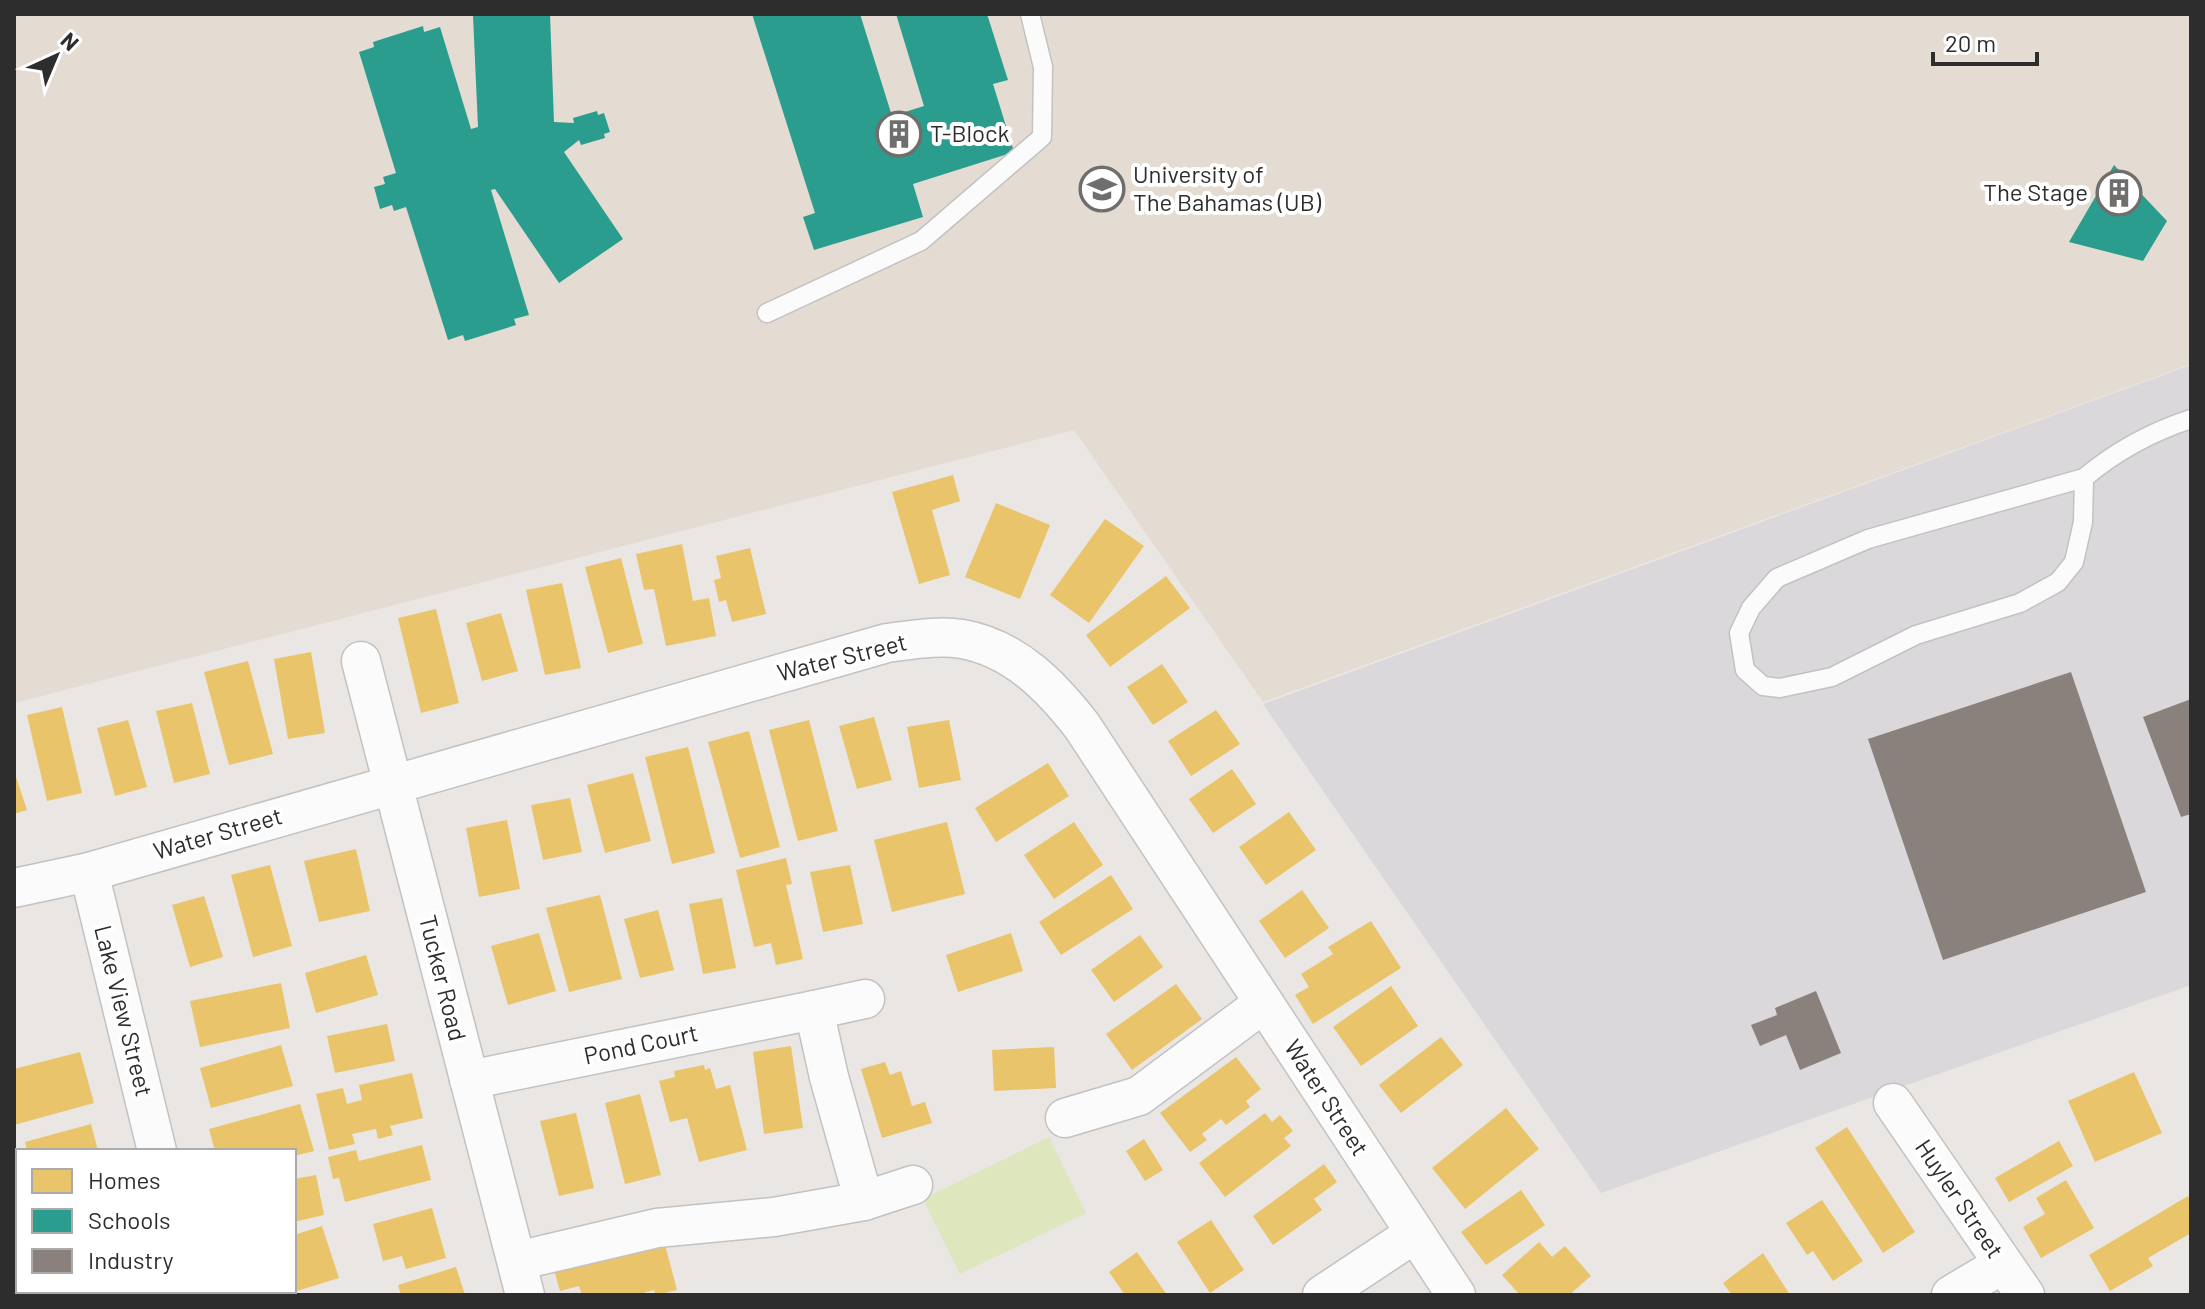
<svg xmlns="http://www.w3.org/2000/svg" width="2205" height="1309" viewBox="0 0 2205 1309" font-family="Barlow,sans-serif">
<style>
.industrial{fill:#dad8da}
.education{fill:#e4dcd2}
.pitch{fill:#dde6bd}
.homes{fill:#e9c46a}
.schools{fill:#2a9d8f}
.industry{fill:#8a817c}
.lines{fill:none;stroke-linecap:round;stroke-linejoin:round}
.service-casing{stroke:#c3c2c2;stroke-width:21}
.minor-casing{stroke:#c3c2c2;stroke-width:41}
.service{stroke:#fcfbfb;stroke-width:18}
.minor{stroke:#fcfbfb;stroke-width:38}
.labels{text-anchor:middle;stroke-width:8;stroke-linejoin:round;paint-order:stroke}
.poi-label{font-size:24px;fill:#2d2d2d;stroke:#fff;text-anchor:start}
.street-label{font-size:24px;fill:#2d2d2d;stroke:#fff}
</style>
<rect width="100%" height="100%" fill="#eae6e3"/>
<path class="industrial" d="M2191,365V985L1601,1193L1263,704Z"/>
<path class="education" d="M14,14H2191V364L1263,702L1074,430L14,703Z"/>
<path class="pitch" d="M1049,1137L1086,1213L960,1274L923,1199Z"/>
<g class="homes">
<path d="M953,475L960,501L932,510L950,575L919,584L892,492Z"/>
<path d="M996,503L1050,525L1020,599L965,577Z"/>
<path d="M1105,519L1144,546L1089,623L1050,595Z"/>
<path d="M682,544L693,601L709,598L716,636L666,646L654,589L644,590L636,554Z"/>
<path d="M750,548L766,614L732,622L726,600L719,602L714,580L721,578L716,556Z"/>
<path d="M621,558L643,644L608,653L585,567Z"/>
<path d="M1166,576L1190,608L1110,667L1086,635Z"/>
<path d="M562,583L581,668L545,675L526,590Z"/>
<path d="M436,609L459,703L421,713L398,618Z"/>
<path d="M501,613L518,671L482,681L466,623Z"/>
<path d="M311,652L325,733L288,739L274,659Z"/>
<path d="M248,661L273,754L229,765L204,672Z"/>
<path d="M1162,664L1188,702L1153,725L1127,687Z"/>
<path d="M192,703L210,774L174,783L156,711Z"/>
<path d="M62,707L82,793L47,801L27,715Z"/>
<path d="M1216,710L1240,744L1191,776L1168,741Z"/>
<path d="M874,717L892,780L857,789L839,726Z"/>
<path d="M128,720L147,787L115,796L97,728Z"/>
<path d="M809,720L838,831L798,841L769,730Z"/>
<path d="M949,720L961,780L919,788L907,727Z"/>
<path d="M749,731L780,847L740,858L708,742Z"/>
<path d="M688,747L715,853L672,864L645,757Z"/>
<path d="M1048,763L1069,796L996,842L975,808Z"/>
<path d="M1232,769L1256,804L1213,833L1189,799Z"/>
<path d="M14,771L27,810L14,814Z"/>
<path d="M633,773L651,841L605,853L587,785Z"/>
<path d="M570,798L582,852L543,860L531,805Z"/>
<path d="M1289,812L1316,850L1266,885L1239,847Z"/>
<path d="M507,820L520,889L479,897L466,828Z"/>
<path d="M947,822L965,894L892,912L874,840Z"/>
<path d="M1074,822L1103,865L1054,899L1024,855Z"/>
<path d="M356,849L370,911L319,922L304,861Z"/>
<path d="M786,858L792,884L786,885L803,959L776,965L771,943L754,947L736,870Z"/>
<path d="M270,865L292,946L253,957L231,875Z"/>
<path d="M850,865L863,924L823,932L810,872Z"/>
<path d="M1111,875L1133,909L1061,955L1039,922Z"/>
<path d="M1302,890L1329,928L1285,958L1259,921Z"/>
<path d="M600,895L622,979L569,992L546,908Z"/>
<path d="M204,896L223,957L190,967L172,905Z"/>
<path d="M722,898L736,968L703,974L689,904Z"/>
<path d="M658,910L674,970L640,978L624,919Z"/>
<path d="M1371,921L1401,968L1313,1024L1295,995L1309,987L1301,974L1333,954L1328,947Z"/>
<path d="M539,933L556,991L508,1005L491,946Z"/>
<path d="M1011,933L1023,971L958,992L946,955Z"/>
<path d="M1140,935L1163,967L1114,1002L1091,970Z"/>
<path d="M366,955L378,995L316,1013L305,973Z"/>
<path d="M281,983L290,1028L200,1047L190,1001Z"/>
<path d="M1176,984L1202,1019L1132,1070L1106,1034Z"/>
<path d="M1391,986L1418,1026L1361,1066L1333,1027Z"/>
<path d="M387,1024L395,1061L335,1073L327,1036Z"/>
<path d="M1441,1037L1463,1065L1401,1113L1379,1085Z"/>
<path d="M281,1045L293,1086L211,1108L200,1068Z"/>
<path d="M791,1046L803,1128L764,1134L753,1052Z"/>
<path d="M1054,1047L1056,1088L994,1091L992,1050Z"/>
<path d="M80,1052L94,1103L14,1125V1069Z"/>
<path d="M1236,1057L1261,1089L1246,1101L1250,1107L1226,1125L1221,1119L1202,1134L1207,1140L1190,1152L1160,1113Z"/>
<path d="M885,1062L890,1075L901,1071L912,1106L925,1102L932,1123L882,1138L861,1069Z"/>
<path d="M704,1065L705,1070L710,1068L716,1089L730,1085L747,1150L699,1162L687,1118L670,1122L659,1081L675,1077L674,1071Z"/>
<path d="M2134,1072L2162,1133L2095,1162L2068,1101Z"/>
<path d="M412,1073L423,1118L390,1126L393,1135L378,1139L376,1129L352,1134L355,1144L329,1150L316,1094L343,1088L347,1104L362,1100L359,1085Z"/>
<path d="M640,1094L661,1175L625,1184L605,1103Z"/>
<path d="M300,1104L314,1151L294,1156V1151H215L209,1129Z"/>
<path d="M1506,1108L1539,1149L1465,1209L1432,1168Z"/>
<path d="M576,1113L594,1188L559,1196L540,1121Z"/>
<path d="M1265,1113L1272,1122L1280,1115L1293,1131L1284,1138L1291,1146L1225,1197L1199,1163Z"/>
<path d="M91,1124L98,1151H27L25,1142Z"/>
<path d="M1847,1127L1915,1232L1883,1253L1815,1148Z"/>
<path d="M1144,1139L1163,1170L1145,1181L1126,1151Z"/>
<path d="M2059,1141L2073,1166L2009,1202L1995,1178Z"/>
<path d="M422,1145L431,1180L345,1202L339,1178L333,1179L328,1157L356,1150L359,1161Z"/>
<path d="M1324,1164L1337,1182L1314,1199L1322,1210L1273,1245L1253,1216Z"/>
<path d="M316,1175L324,1215L294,1222V1179Z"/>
<path d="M2066,1180L2094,1228L2041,1258L2023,1227L2045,1214L2036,1198Z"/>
<path d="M1521,1190L1545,1225L1486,1265L1461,1232Z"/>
<path d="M2188,1196L2191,1202V1233L2148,1258L2153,1266L2110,1291L2089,1255Z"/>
<path d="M1822,1200L1863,1261L1833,1281L1813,1251L1807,1255L1786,1223Z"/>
<path d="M432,1208L446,1258L406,1269L402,1256L383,1261L373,1224Z"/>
<path d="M1211,1220L1244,1270L1210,1293L1177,1242Z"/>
<path d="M322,1226L339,1278L284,1295H277L276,1292L255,1295L253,1291H294V1235Z"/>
<path d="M664,1241L677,1290L656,1295L654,1290L635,1295H582L579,1286L560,1291L554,1270Z"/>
<path d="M1539,1242L1552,1257L1565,1246L1591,1276L1569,1295H1520L1502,1275Z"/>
<path d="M1137,1252L1167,1295H1125L1109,1272Z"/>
<path d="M1763,1253L1790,1295H1732L1723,1283Z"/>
<path d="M456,1267L465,1295H401L398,1285Z"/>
<path d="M67,1291H133L134,1295H68Z"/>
</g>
<g class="schools">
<path d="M496,14H550L554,122L574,123L573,118L597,111L598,115L604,113L610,132L604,134L605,138L581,145L579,140L564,152L623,239L559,283L495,189L491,190L529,315L514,319L516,325L465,341L463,335L448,340L406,207L394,211L392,205L380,209L374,187L385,184L383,177L396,173L359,52L374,47L373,42L423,26L424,32L440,27L471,129L478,127L473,16Z"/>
<path d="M752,14H860L892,116L924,106L896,14H987L1008,80L993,84L1014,152L913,184L923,217L814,250L803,217L815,213Z"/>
<path d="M2114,165L2167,221L2143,261L2069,242Z"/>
</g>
<g class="industry">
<path d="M2071,672L2146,892L1943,960L1868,739Z"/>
<path d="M2191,699V814L2181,817L2143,717Z"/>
<path d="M1816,991L1841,1053L1800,1070L1786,1035L1760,1046L1751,1025L1777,1015L1775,1008Z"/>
</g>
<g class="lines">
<g class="service-casing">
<g id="service">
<path d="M767,313L921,241L1042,137L1043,67L1030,14"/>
<path d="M2084,478L2083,522L2074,562L2058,582L2020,603L1916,635L1832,677L1780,688L1763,686L1745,670L1739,633L1751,608L1777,578L1868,539L2084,478C2116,451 2151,432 2191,419"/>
</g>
</g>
<g class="minor-casing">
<g id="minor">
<path d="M361,661L525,1295"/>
<path d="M89,872L157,1151"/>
<path d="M14,888L89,872L887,643C912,640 938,635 962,639C1014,648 1051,686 1082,726L1456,1295"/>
<path d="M814,1010L865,999"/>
<path d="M469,1080L814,1010L829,1077L864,1201"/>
<path d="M1893,1103L2025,1295"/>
<path d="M1065,1118L1139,1096L1264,1003"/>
<path d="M517,1261L657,1228L774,1217L864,1201L913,1185"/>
<path d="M191,1291L192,1295"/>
<path d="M1322,1295L1414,1234"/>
<path d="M1951,1295L2003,1264"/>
</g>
</g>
<use href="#service" class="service"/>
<use href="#minor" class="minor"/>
</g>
<defs>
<g id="building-ring" transform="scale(2.3)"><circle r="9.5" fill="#fff" stroke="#6f6e6d" stroke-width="1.5"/><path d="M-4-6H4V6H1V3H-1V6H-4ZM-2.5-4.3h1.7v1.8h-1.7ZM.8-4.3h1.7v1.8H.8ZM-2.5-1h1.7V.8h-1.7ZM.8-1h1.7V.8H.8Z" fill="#6f6e6d"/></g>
<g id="university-ring" transform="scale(2.3)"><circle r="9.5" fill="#fff" stroke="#6f6e6d" stroke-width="1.5"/><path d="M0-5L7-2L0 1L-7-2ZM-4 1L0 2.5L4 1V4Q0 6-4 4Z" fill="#6f6e6d"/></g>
</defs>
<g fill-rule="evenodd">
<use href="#building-ring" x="899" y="134"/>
<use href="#university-ring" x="1102" y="189"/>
<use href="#building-ring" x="2119" y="193"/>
</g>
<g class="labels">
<g class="poi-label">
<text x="930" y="142">T-Block</text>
<text x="1133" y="183">University of<tspan x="1133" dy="28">The Bahamas (UB)</tspan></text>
<text x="2088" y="201" text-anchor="end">The Stage</text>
</g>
<g class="street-label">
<text transform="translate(842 658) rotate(-14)" y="8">Water Street</text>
<text transform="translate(218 834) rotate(-16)" y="8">Water Street</text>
<text transform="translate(442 978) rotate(76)" y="8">Tucker Road</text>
<text transform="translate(123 1011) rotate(76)" y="8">Lake View Street</text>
<text transform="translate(641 1045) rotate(-12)" y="8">Pond Court</text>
<text transform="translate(1326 1098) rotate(57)" y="8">Water Street</text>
<text transform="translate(1959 1199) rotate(56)" y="8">Huyler Street</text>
</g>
</g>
<rect width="2205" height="1309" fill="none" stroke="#2d2d2d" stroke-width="32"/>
<rect x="16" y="1149" width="280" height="144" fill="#ffffff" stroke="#ababab" stroke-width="2"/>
<rect x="32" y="1169" width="40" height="24" fill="#e9c46a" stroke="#ababab" stroke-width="2"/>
<text x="88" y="1189" font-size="24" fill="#2d2d2d">Homes</text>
<rect x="32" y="1209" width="40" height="24" fill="#2a9d8f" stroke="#ababab" stroke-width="2"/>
<text x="88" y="1229" font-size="24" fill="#2d2d2d">Schools</text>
<rect x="32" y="1249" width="40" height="24" fill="#8a817c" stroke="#ababab" stroke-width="2"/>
<text x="88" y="1269" font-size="24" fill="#2d2d2d">Industry</text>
<g transform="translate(56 56) rotate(44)" stroke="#ffffff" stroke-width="6" paint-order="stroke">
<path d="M0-6L14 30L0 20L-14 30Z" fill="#2d2d2d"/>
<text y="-12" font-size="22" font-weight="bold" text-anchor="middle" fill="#2d2d2d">N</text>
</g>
<path d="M1933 52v12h104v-12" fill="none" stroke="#2d2d2d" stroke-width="4"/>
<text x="1945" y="52" font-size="24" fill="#2d2d2d" stroke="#ffffff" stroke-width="6" paint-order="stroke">20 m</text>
</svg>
